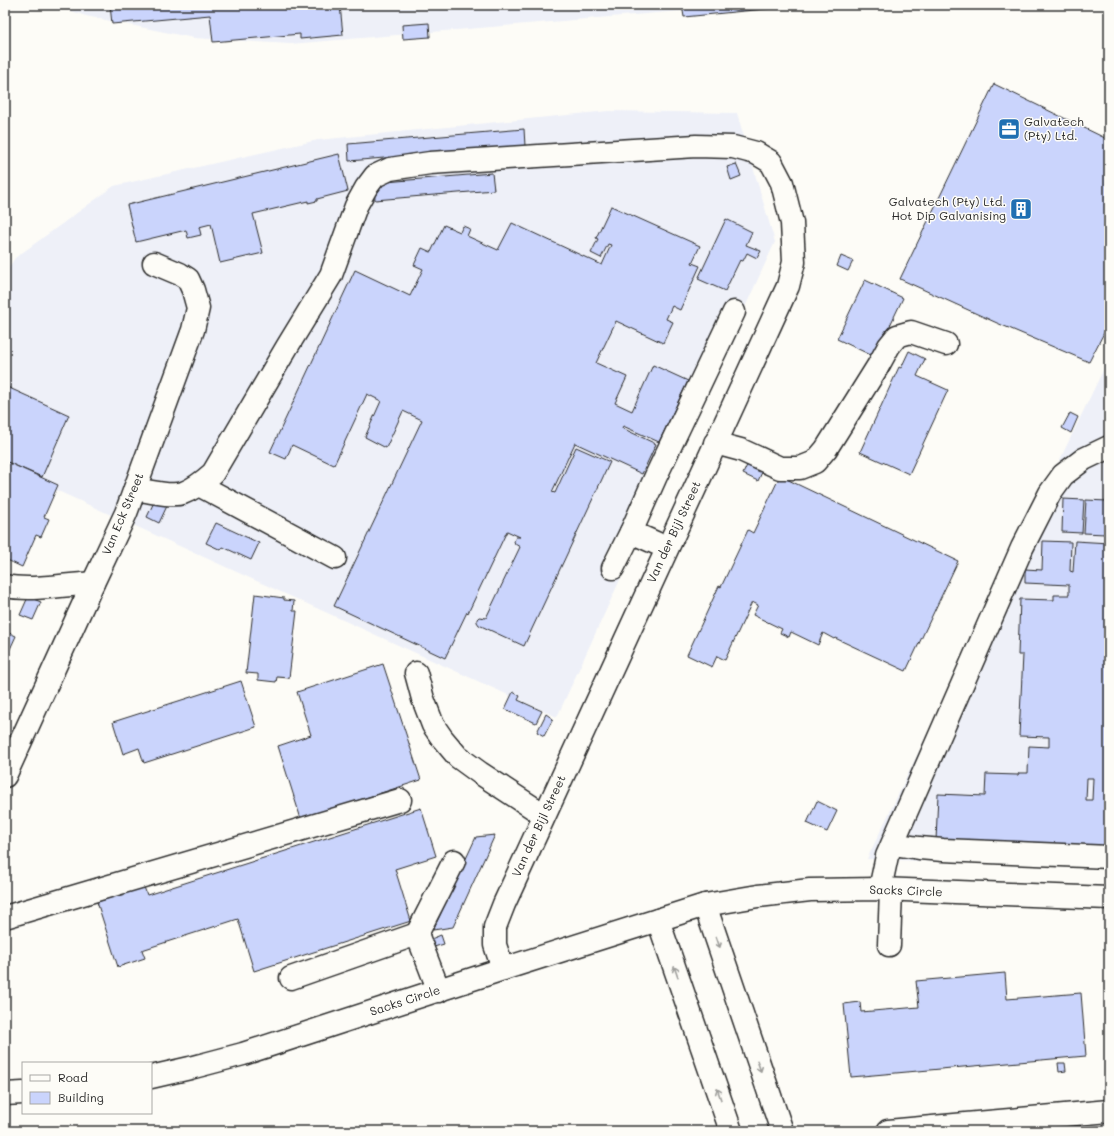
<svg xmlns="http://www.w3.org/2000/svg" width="1114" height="1136" viewBox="0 0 1114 1136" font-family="Mali,sans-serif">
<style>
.built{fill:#eef0f8}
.building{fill:#cad4fc;stroke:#2b2b2b;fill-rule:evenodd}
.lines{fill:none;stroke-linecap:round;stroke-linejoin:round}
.minor-casing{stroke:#2b2b2b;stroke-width:25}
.minor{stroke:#fdfcf7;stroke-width:22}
.oneway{stroke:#9e9e9b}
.labels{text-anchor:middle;stroke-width:3;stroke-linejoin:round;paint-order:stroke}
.poi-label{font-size:12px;fill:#2b2b2b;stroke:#fdfcf7;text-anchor:start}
.street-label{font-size:12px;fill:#2b2b2b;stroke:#fdfcf7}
</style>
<rect width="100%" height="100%" fill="#fdfcf7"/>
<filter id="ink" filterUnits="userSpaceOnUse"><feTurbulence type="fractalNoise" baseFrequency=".025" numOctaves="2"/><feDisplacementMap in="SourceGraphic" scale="8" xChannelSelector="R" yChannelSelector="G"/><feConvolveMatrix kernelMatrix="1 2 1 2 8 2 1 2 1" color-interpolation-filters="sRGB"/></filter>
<g filter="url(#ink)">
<g class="built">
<path d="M54,5H752L290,44L194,38L86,16Z"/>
<path d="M608,111L737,113L775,242L557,717L5,467V273L15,258L114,186L318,140Z"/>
<path d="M1109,358V868L867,859Z"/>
</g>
<g class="building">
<path d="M110,5H340L343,35L300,39V34L213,42L210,15L112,24Z"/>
<path d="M682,5H805L684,17Z"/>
<path d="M429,23L430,37L403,39L402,25Z"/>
<path d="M994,84L1109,140V323L1089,362L997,323L900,279Z"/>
<path d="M524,129L525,146L349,161L348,144Z"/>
<path d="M339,154L348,191L317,199V201L308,203V201L253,214L263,253L220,263L211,224L199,227L201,235L188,238L186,230L136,242L127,205Z"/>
<path d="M736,164L741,176L731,180L727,167Z"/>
<path d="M492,173L494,190L375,200L374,183Z"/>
<path d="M611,206L700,246L692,263L700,266L680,310L672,306L666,319L673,322L663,343L616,321L596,363L627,377L615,403L632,411L653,365L688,381L659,442L623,426L622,428L656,444L642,474L575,443L552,492L555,493L576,447L610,462L524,646L479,625L477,622V619L479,617L486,618L520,547L515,544L514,541L516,537H520L507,531L468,613L467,612L445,658L334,606L422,420L403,411L386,448L365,437L381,401L367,394L334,465L292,445L286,459L270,452L355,270L410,296L423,269L414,265L422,248L431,252L444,225L460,232L463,226L470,229L467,236L498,250L512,223L602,265L611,245L608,244L601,258L591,253L598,239L596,238Z"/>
<path d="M726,219L752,232L746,245L761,251L757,258L747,253L743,261L740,260L725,291L698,279Z"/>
<path d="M841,256L853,261L848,271L837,266Z"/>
<path d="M865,280L903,298L875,357L837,339Z"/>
<path d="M909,351L925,359L917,376L948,390L909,474L860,452L899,367L901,368Z"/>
<path d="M5,386L69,415L42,477L5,461Z"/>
<path d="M1070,413L1078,417L1071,433L1062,428Z"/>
<path d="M5,461L58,485L44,517L49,519L41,537L36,535L22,567L5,559Z"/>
<path d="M748,463L763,470L758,481L743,474Z"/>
<path d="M780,476L958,561L906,671L835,638L834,639L823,633L818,645L791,632L789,637L780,633L782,629L753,615L758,605L752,602L725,660L717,656L712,667L687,655L719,586L721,587L748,530L753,533Z"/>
<path d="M1063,499L1084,500L1082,533L1062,532Z"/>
<path d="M155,500L167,506L159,523L147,517Z"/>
<path d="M1086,500L1107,501L1105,534L1084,533Z"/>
<path d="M216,523L259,543L251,560L223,547L221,550L206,543Z"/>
<path d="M1043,541L1071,542L1070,571L1073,572L1075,541L1109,543V847L936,841L938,794L985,796L986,774L1018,775L1019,773H1028L1029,746L1049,747V737L1019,736L1023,655H1018L1020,599L1054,600V595H1069V585L1025,583V569L1042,570ZM1087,778H1093L1092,800H1086Z"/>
<path d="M255,594L284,598V600L294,601L293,611H297L289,678L277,677L276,682L258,680V674L246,673Z"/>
<path d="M28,597L41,602L33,620L20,615Z"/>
<path d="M5,631L16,636L5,660Z"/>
<path d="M383,664L421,780L301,819L278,746L311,735L297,692Z"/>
<path d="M241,681L256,727L144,763L139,748L123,754L113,722Z"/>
<path d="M513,692L520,696L518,700L542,711L536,723L505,709Z"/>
<path d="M546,714L553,719L544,736L537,732Z"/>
<path d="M817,801L837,811L827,832L807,823Z"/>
<path d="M421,808L436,856L395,869L411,921L254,971L238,919L142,950L145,958L118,967L97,902L144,887L147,895Z"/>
<path d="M495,835L453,927L433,930L476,837Z"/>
<path d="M441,935L444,944L434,947L431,939Z"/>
<path d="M1005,973L1007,999L1081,993L1086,1056L851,1077L844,1004L860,1002L861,1012L919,1007L916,981Z"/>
<path d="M1058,1063H1065L1066,1071L1059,1072Z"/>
</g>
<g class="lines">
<g class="minor-casing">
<g id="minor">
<path d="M715,443L741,450L780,468H800L815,462L826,449L878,366L889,346L897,336L911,332L946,344"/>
<path d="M199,485L335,558"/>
<path d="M135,489C149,491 170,497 183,493C194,489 204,481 213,473L287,347L331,275L356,206L366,188L375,176L390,169L430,163L696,146L733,147L756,153L771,162L782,183L792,223L794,262L788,286L504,904L495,927V945L503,969"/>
<path d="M667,548L631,532L656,476L734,312"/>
<path d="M613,568L631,532"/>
<path d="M5,586C30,591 67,585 93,583"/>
<path d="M416,673L423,699L433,725L442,738L458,757L480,773L544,815"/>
<path d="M5,776L93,583L126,513L193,330L198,308L193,290L188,279L180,274L154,263"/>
<path d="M893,844L919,848L943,850L1109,857"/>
<path d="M880,889L887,856L1022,548L1050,493L1063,475L1084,459L1109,447"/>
<path d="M705,905L782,1131"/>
<path d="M5,917L400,800"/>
<path d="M658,920L731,1131"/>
<path d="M417,934L454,861"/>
<path d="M889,945L891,890"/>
<path d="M291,978L417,934L439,991"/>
<path d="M151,1077L190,1068L243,1054L503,969L705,905L758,896L810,890L880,889L1109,898"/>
<path d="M5,1094L23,1093"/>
<path d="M888,1131L1109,1111"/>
</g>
</g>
<use href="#minor" class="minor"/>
</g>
<defs><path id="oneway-shaft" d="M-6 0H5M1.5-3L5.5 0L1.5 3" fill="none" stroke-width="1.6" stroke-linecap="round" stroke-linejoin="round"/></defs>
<g class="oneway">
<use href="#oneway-shaft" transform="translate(718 942) rotate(71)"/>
<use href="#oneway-shaft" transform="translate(676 972) rotate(-109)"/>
<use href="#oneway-shaft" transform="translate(759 1066) rotate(71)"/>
<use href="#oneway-shaft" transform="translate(719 1094) rotate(-109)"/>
</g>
</g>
<defs>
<g id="office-square" transform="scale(1.15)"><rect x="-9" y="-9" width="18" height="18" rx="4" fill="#1f6fb2" stroke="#fdfcf7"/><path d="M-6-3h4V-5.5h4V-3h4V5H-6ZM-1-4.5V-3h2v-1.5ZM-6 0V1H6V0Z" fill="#fff"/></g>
<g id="building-square" transform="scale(1.15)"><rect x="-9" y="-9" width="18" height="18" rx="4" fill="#1f6fb2" stroke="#fdfcf7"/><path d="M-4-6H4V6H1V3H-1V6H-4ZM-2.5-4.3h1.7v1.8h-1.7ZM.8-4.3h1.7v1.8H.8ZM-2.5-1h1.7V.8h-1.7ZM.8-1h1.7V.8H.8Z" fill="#fff"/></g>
</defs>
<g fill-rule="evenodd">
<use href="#office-square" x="1009" y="129"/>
<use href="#building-square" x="1021" y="209"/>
</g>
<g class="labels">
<g class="poi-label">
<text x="1024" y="126">Galvatech<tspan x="1024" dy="14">(Pty) Ltd.</tspan></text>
<text x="1006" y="206" text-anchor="end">Galvatech (Pty) Ltd.<tspan x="1006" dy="14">Hot Dip Galvanising</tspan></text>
</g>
<g class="street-label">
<text transform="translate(123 514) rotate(-67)" y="4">Van Eck Street</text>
<text transform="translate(674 532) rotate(-65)" y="4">Van der Bijl Street</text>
<text transform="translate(539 826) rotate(-65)" y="4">Van der Bijl Street</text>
<text transform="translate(906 891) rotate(2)" y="4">Sacks Circle</text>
<text transform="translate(405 1001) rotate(-18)" y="4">Sacks Circle</text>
</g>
</g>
<rect width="1114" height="1136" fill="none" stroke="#fdfcf7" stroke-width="20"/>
<rect x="10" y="10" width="1094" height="1116" fill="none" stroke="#2b2b2b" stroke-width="1.5" filter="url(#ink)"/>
<rect x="22" y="1062" width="130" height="52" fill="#fdfcf7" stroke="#a9a8a5"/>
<rect x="30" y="1075" width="20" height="6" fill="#fdfcf7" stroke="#a9a8a5"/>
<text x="58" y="1082" font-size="12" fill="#2b2b2b">Road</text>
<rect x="30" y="1092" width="20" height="12" fill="#cad4fc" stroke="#a9a8a5"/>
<text x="58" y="1102" font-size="12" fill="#2b2b2b">Building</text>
</svg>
